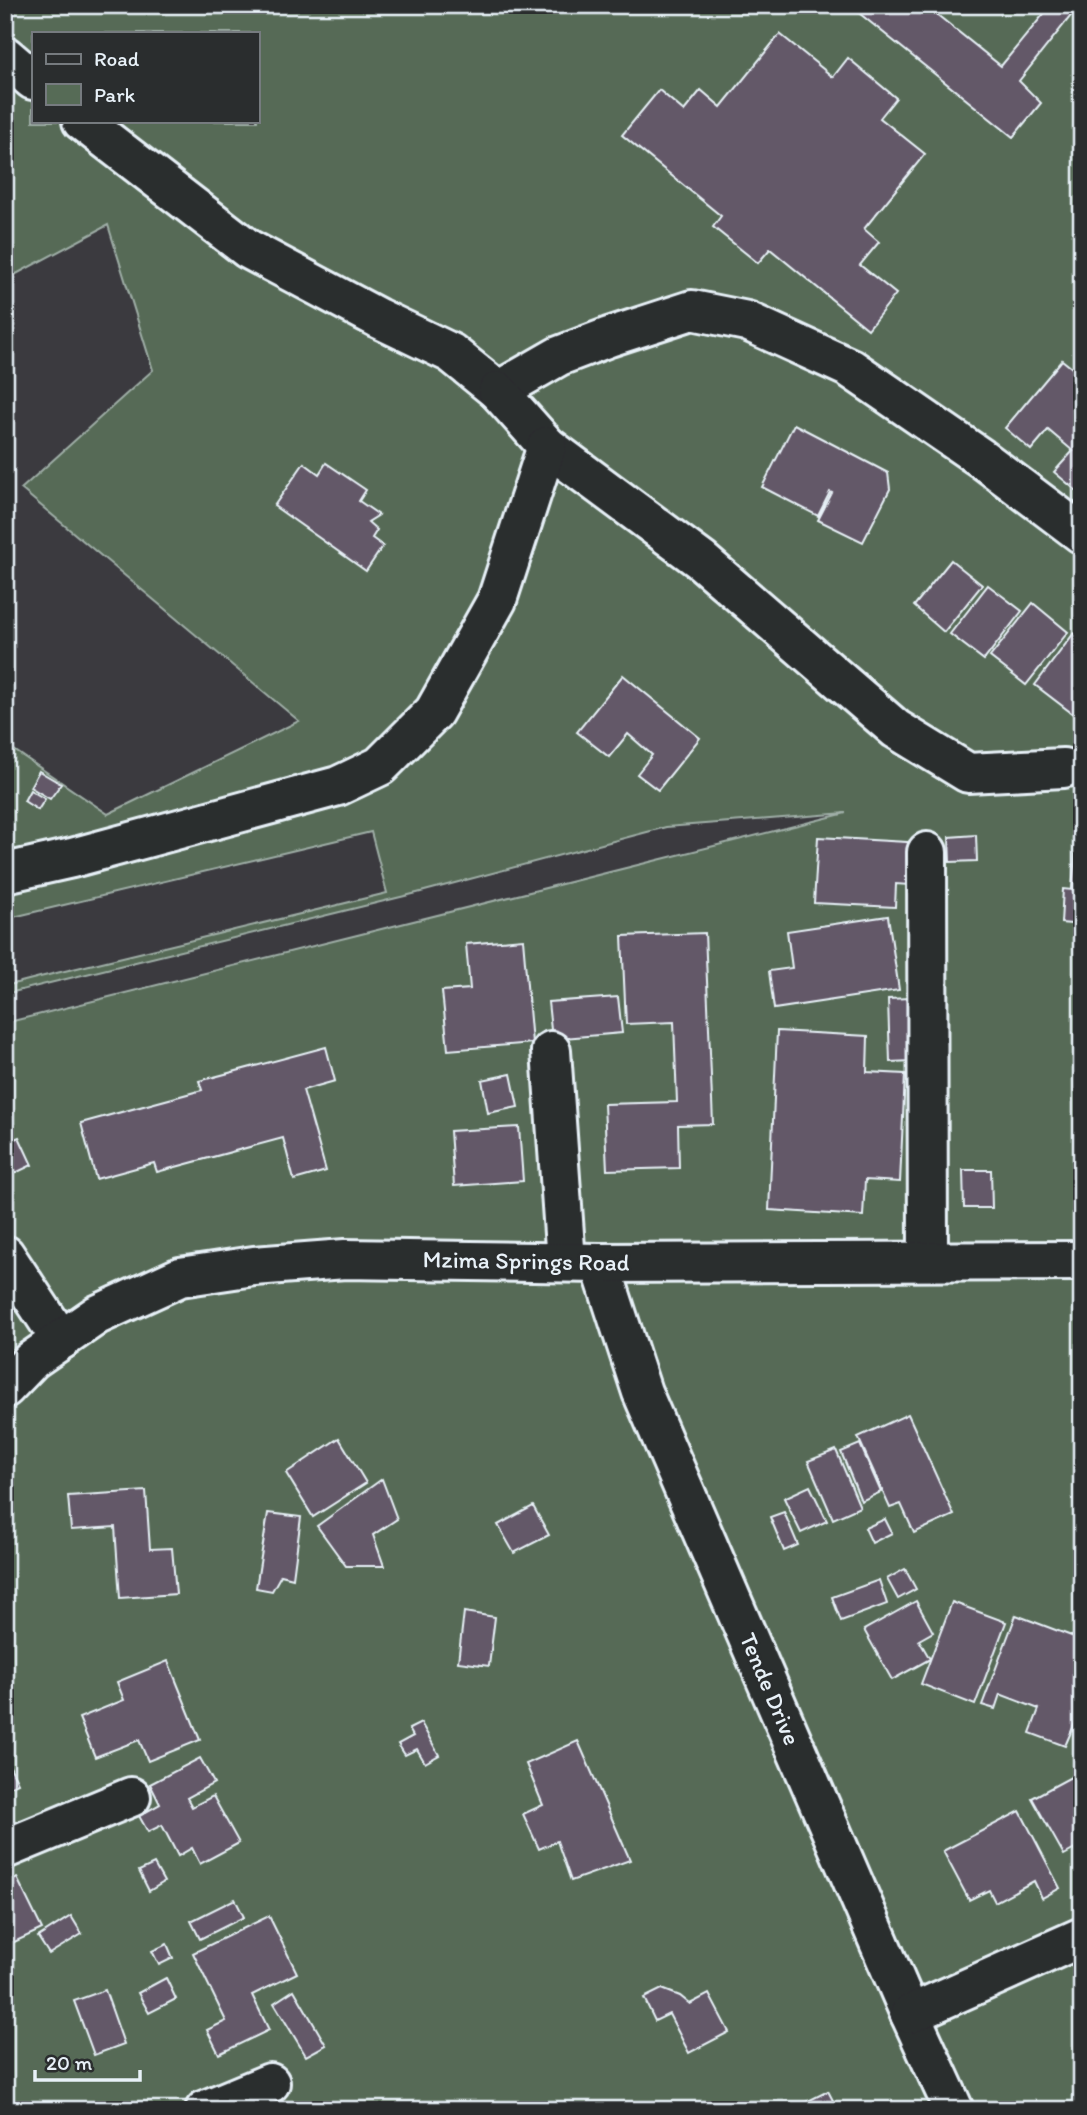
<svg xmlns="http://www.w3.org/2000/svg" width="1087" height="2115" viewBox="0 0 1087 2115" font-family="Itim,sans-serif">
<style>
.green{fill:#566b56;stroke:#9faea7;stroke-width:2;fill-rule:evenodd}
.building{fill:#645968;stroke:#e8f1f8;stroke-width:2}
.lines{fill:none;stroke-linecap:round;stroke-linejoin:round}
.minor-casing{stroke:#e8f1f8;stroke-width:44}
.minor{stroke:#2a2d2e;stroke-width:38}
.labels{text-anchor:middle;stroke-width:5;stroke-linejoin:round;paint-order:stroke}
.street-label{font-size:24px;fill:#e8f1f8;stroke:#2a2d2e}
</style>
<rect width="100%" height="100%" fill="#3b3a3f"/>
<filter id="ink" filterUnits="userSpaceOnUse"><feTurbulence type="fractalNoise" baseFrequency=".0143" numOctaves="2"/><feDisplacementMap in="SourceGraphic" scale="14" xChannelSelector="R" yChannelSelector="G"/><feConvolveMatrix kernelMatrix="1 2 1 2 8 2 1 2 1" color-interpolation-filters="sRGB"/></filter>
<g filter="url(#ink)">
<path class="green" d="M5,5H1082V2110H5V1023L846,813L666,827L417,893L5,994V986L40,977L387,893L371,832L5,919V744L108,814L299,721L21,489L153,370L108,225L5,280ZM33,33H257V121H33Z"/>
<g class="building">
<path d="M849,5H925L1001,66L1051,5H1082V18L1074,12L1019,81L1041,103L1013,137Z"/>
<path d="M780,34L833,77L848,58L896,98L880,118L925,154L864,229L879,242L860,265L896,294L868,329L770,249L758,263L713,227L721,216L622,135L659,90L684,111L701,90L721,107Z"/>
<path d="M1062,360L1082,376V487L1078,492L1054,472L1073,451L1048,430L1031,450L1005,428Z"/>
<path d="M794,424L888,473L890,489L863,542L818,520L832,493L830,492L818,516L762,487Z"/>
<path d="M304,463L319,474L326,463L366,490L359,501L379,515L368,522L377,530L372,538L383,546L366,571L274,506Z"/>
<path d="M951,560L982,585L944,632L914,606Z"/>
<path d="M988,585L1022,611L984,660L950,634Z"/>
<path d="M1033,603L1068,632L1026,685L990,657Z"/>
<path d="M1074,633L1082,639V702L1073,714L1035,685Z"/>
<path d="M623,675L700,738L658,790L637,774L652,755L628,734L609,757L577,732Z"/>
<path d="M39,771L61,784L50,799L30,787Z"/>
<path d="M30,790L45,799L38,810L24,801Z"/>
<path d="M1078,819H1082V925L1061,923L1063,889L1072,890Z"/>
<path d="M976,835L977,861L950,862L949,837Z"/>
<path d="M818,837L925,843L923,886L896,884L895,907L814,903Z"/>
<path d="M888,916L899,990L774,1009L769,971L792,968L787,931Z"/>
<path d="M705,933L713,1124L678,1125L679,1168L607,1170L604,1104L677,1102L674,1022L626,1024L622,936Z"/>
<path d="M523,939L532,1043L448,1050L442,991L470,989L466,944Z"/>
<path d="M618,997L622,1033L552,1039L548,1002Z"/>
<path d="M910,998L913,1061L890,1062L888,999Z"/>
<path d="M777,1031L868,1036L867,1072L905,1074L900,1182L865,1180L863,1216L769,1210Z"/>
<path d="M326,1047L335,1081L303,1090L326,1171L294,1180L283,1138L157,1172L154,1163L96,1179L81,1123L202,1090L199,1081Z"/>
<path d="M511,1074L518,1107L488,1113L482,1080Z"/>
<path d="M519,1127L523,1181L454,1186L450,1131Z"/>
<path d="M19,1137L32,1165L5,1178V1143Z"/>
<path d="M963,1170H991L992,1208H964Z"/>
<path d="M908,1414L954,1515L914,1533L901,1504L890,1508L858,1437Z"/>
<path d="M339,1438L366,1483L313,1517L286,1473Z"/>
<path d="M860,1444L881,1492L861,1501L841,1452Z"/>
<path d="M836,1450L860,1507L833,1519L808,1461Z"/>
<path d="M382,1479L397,1519L373,1535L384,1566H346L317,1526Z"/>
<path d="M810,1486L827,1521L801,1533L784,1498Z"/>
<path d="M146,1491L150,1549L172,1548L176,1594L120,1598L115,1527L71,1530L68,1496Z"/>
<path d="M533,1506L549,1535L514,1553L498,1525Z"/>
<path d="M784,1512L798,1545L784,1551L770,1517Z"/>
<path d="M268,1513L301,1517L293,1578L281,1575L272,1591L256,1588Z"/>
<path d="M885,1519L892,1533L872,1543L865,1528Z"/>
<path d="M905,1569L916,1589L898,1599L887,1579Z"/>
<path d="M879,1580L887,1604L841,1621L832,1597Z"/>
<path d="M916,1601L933,1632L919,1640L930,1659L892,1680L864,1630Z"/>
<path d="M952,1602L1006,1622L975,1705L921,1684Z"/>
<path d="M464,1612L495,1617L489,1666L458,1662Z"/>
<path d="M1016,1615L1082,1640V1725L1075,1723L1065,1746L1030,1733L1039,1709L1000,1694L995,1709L982,1705Z"/>
<path d="M168,1661L200,1740L148,1761L139,1740L95,1757L79,1718L124,1700L117,1682Z"/>
<path d="M421,1723L439,1755L425,1763L417,1749L405,1755L398,1744L413,1736L409,1729Z"/>
<path d="M578,1741L630,1860L571,1881L557,1841L539,1849L523,1814L543,1805L526,1764Z"/>
<path d="M5,1756L18,1783L5,1789Z"/>
<path d="M200,1758L214,1783L187,1798L192,1807L213,1796L239,1843L200,1864L192,1848L178,1856L162,1825L148,1832L139,1816L160,1804L150,1784Z"/>
<path d="M1082,1771V1845L1064,1855L1032,1798Z"/>
<path d="M1020,1811L1060,1888L1042,1898L1034,1881L995,1902L989,1890L969,1900L943,1851Z"/>
<path d="M154,1864L164,1882L149,1891L139,1871Z"/>
<path d="M17,1878L42,1929L10,1944L5,1935V1884Z"/>
<path d="M235,1899L244,1917L200,1939L191,1921Z"/>
<path d="M71,1916L82,1934L49,1954L38,1937Z"/>
<path d="M269,1916L297,1973L252,1995L269,2030L219,2054L207,2030L226,2021L193,1953Z"/>
<path d="M167,1944L173,1958L159,1965L152,1951Z"/>
<path d="M166,1978L176,1999L149,2013L138,1993Z"/>
<path d="M662,1989L680,1996L690,2004L709,1994L729,2032L689,2053L669,2014L655,2021L644,1998Z"/>
<path d="M105,1990L124,2044L94,2055L74,2001Z"/>
<path d="M294,1990L326,2045L306,2056L274,2003Z"/>
<path d="M828,2091L838,2110H790Z"/>
</g>
<g class="lines">
<g class="minor-casing">
<g id="minor">
<path d="M5,56L33,80"/>
<path d="M82,121L248,249L378,318L451,353L498,391L559,356L609,337L692,310L747,321L850,368L981,458L1082,534"/>
<path d="M498,391L547,446L702,561L896,729L968,773L1063,768"/>
<path d="M927,852L928,1261"/>
<path d="M5,873L72,858L338,786L380,766L434,712L497,600L547,446"/>
<path d="M551,1051L566,1262"/>
<path d="M5,1255L61,1340"/>
<path d="M600,1263L642,1392L910,2014L954,2110"/>
<path d="M5,1388L32,1360L97,1315L180,1277L254,1266L345,1259L600,1263L1082,1261"/>
<path d="M5,1849L131,1797"/>
<path d="M910,2014L1082,1937"/>
<path d="M205,2110L270,2083"/>
</g>
</g>
<use href="#minor" class="minor"/>
</g>
</g>
<g class="labels">
<g class="street-label">
<text transform="translate(526 1261) rotate(1)" y="8">Mzima Springs Road</text>
<text transform="translate(770 1689) rotate(67)" y="8">Tende Drive</text>
</g>
</g>
<rect width="1087" height="2115" fill="none" stroke="#2a2d2e" stroke-width="28"/>
<rect x="14" y="14" width="1059" height="2087" fill="none" stroke="#e8f1f8" stroke-width="2.5" filter="url(#ink)"/>
<rect x="32" y="32" width="228" height="91" fill="#2a2d2e" stroke="#767b7f" stroke-width="2"/>
<rect x="46" y="54" width="35" height="10" fill="#2a2d2e" stroke="#767b7f" stroke-width="2"/>
<text x="94" y="66" font-size="21" fill="#e8f1f8">Road</text>
<rect x="46" y="84" width="35" height="21" fill="#566b56" stroke="#767b7f" stroke-width="2"/>
<text x="94" y="102" font-size="21" fill="#e8f1f8">Park</text>
<path d="M35 2070v10h105v-10" fill="none" stroke="#e8f1f8" stroke-width="3.5"/>
<text x="46" y="2070" font-size="21" fill="#e8f1f8" stroke="#2a2d2e" stroke-width="5" paint-order="stroke">20 m</text>
</svg>
